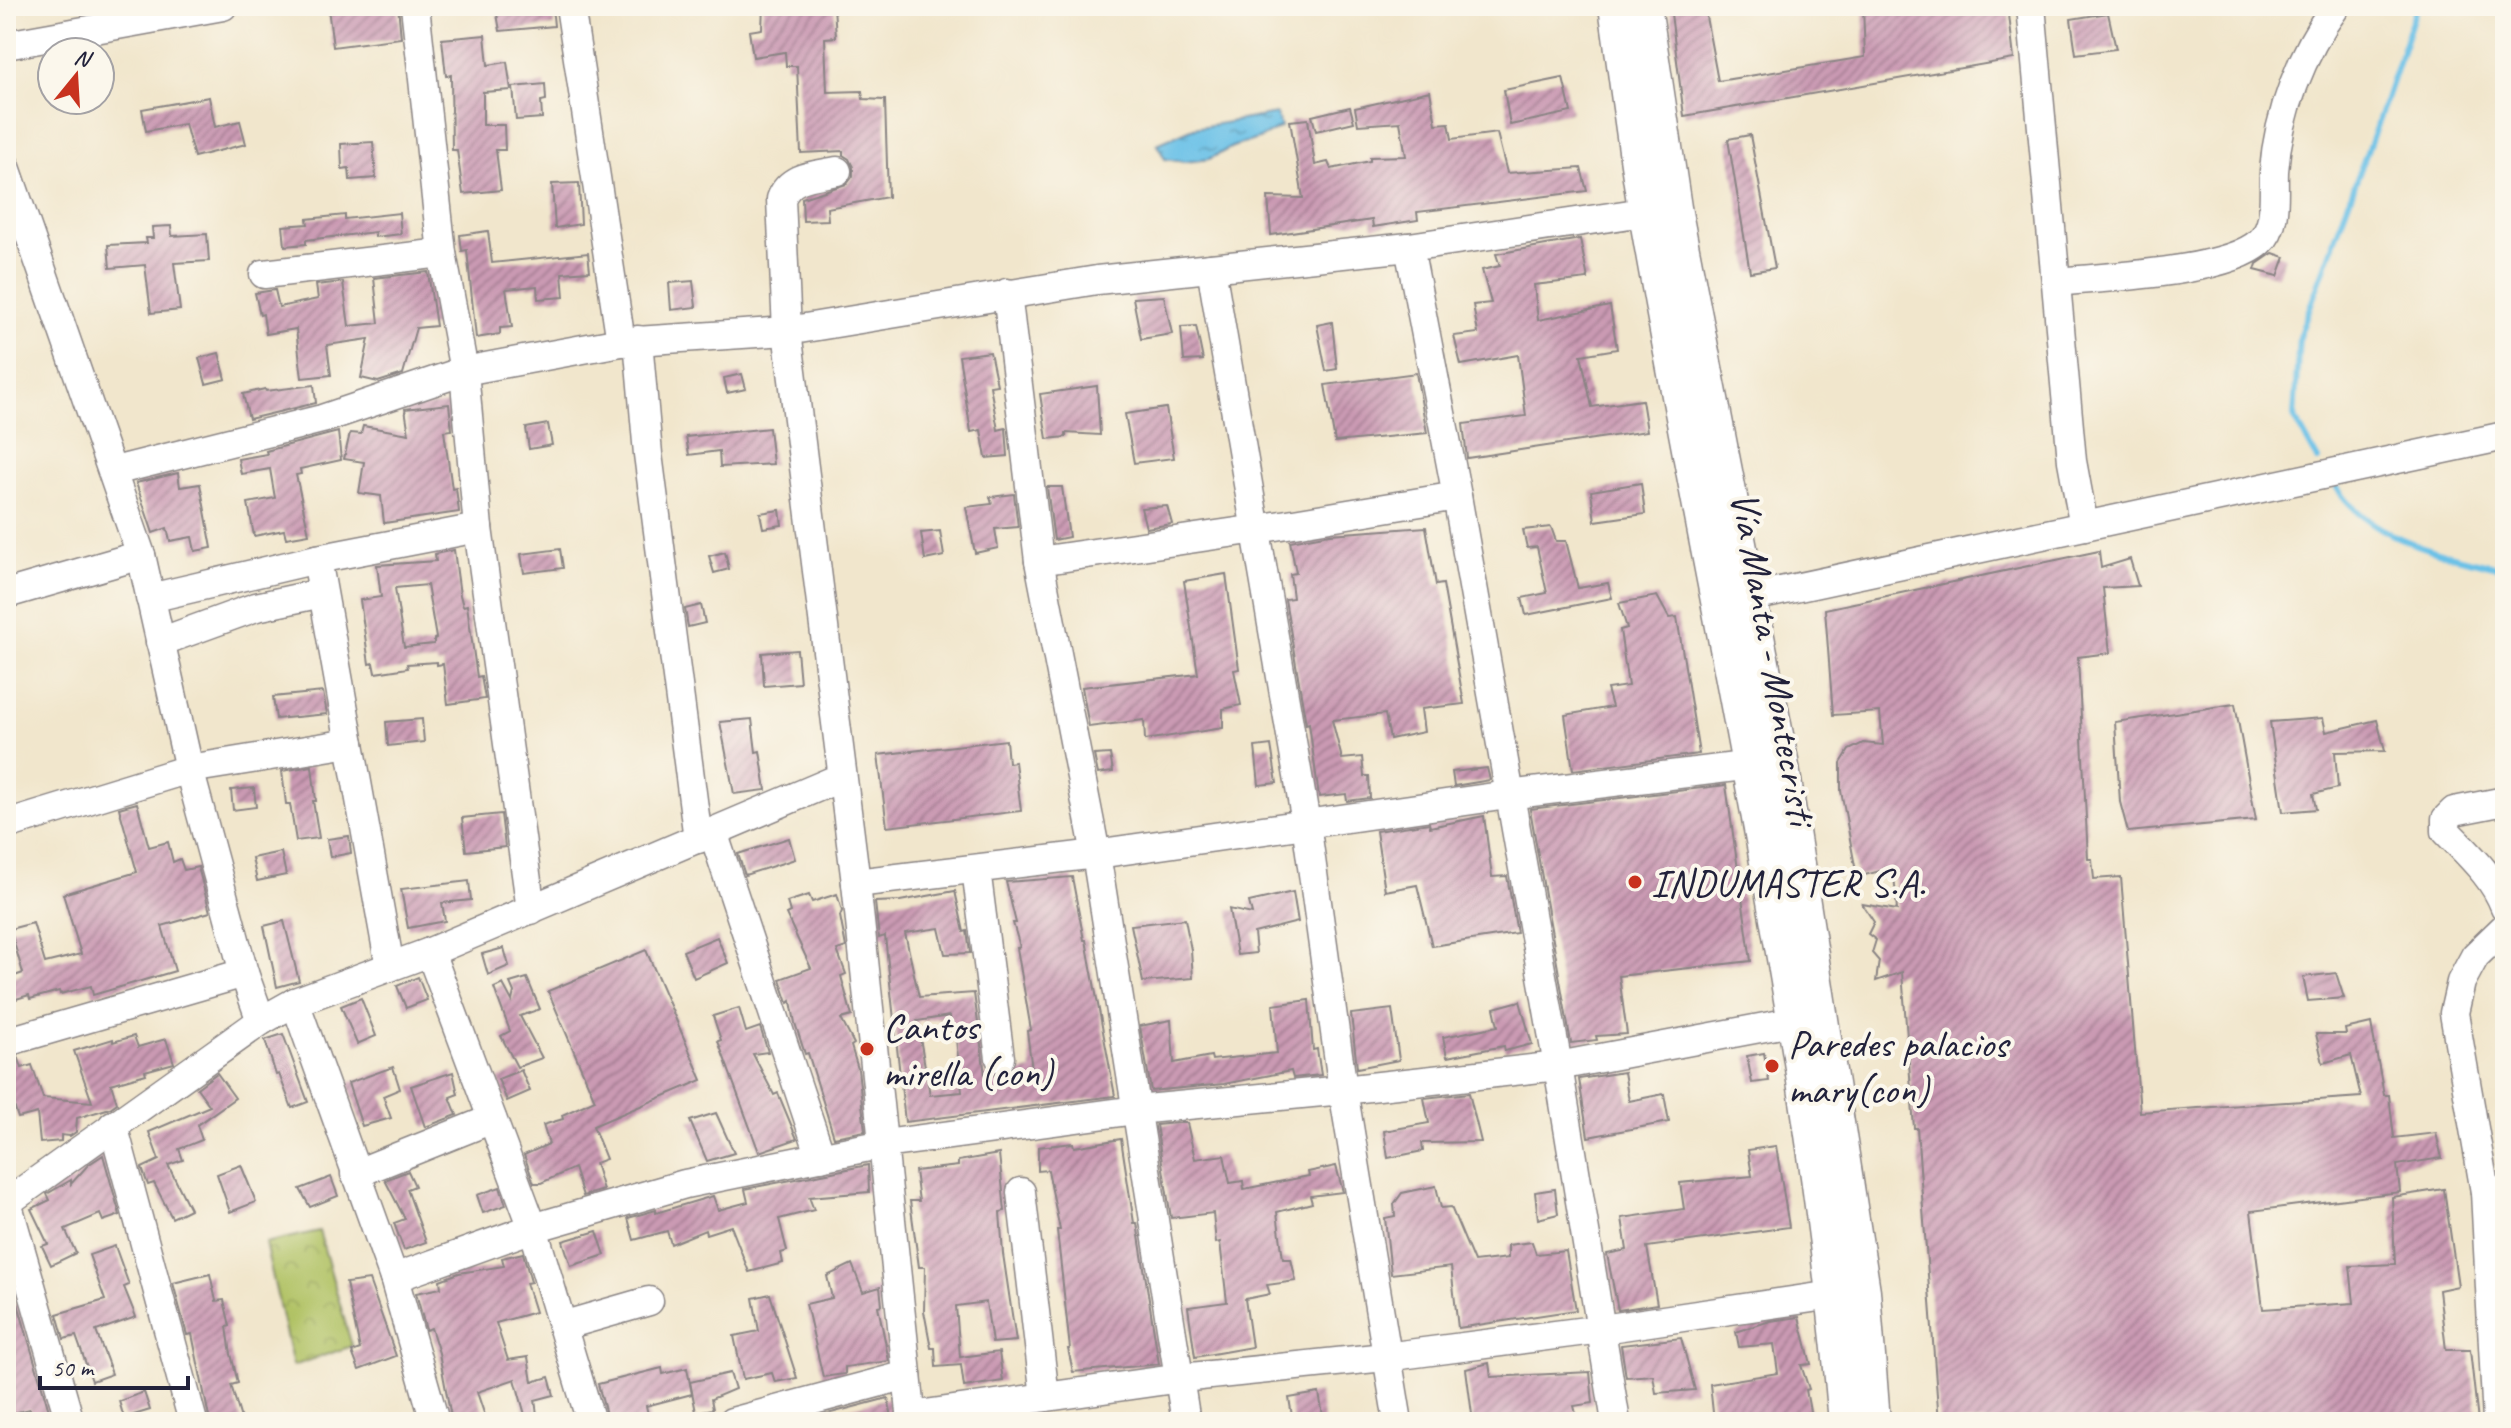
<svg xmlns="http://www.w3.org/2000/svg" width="2511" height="1428" viewBox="0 0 2511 1428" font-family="Caveat,sans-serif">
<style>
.park{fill:url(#park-crowns);stroke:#6a7250;stroke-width:2}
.water{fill:url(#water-ripples);stroke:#467291;stroke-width:2}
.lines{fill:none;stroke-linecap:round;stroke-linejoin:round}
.stream{stroke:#6ac1e7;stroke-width:6}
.building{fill:url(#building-hatch);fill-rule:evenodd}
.minor-casing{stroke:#8a8484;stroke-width:31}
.major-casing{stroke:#8a8484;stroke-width:39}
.minor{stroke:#fff;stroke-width:28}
.major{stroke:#fff;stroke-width:36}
.poi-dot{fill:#c8321e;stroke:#fbf7ec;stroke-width:3}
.labels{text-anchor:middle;stroke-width:8;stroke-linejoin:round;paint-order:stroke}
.street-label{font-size:40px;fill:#22223b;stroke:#fbf7ec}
.poi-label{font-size:40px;fill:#22223b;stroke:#fbf7ec;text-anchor:start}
</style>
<defs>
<pattern id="park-crowns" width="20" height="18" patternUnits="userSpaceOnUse" patternTransform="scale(2)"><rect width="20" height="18" fill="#b1c265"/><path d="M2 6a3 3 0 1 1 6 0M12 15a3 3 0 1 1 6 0" fill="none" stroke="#98a659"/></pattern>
<pattern id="water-ripples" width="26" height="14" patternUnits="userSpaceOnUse" patternTransform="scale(2)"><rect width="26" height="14" fill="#6ac1e7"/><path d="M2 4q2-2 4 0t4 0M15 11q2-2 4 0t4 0" fill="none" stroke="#579cbc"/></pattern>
<pattern id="building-hatch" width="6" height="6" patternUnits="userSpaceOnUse" patternTransform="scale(2)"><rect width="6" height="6" fill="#ca9ab3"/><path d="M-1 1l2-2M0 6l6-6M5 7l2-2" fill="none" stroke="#a47d93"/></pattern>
</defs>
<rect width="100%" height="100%" fill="#fbf7ec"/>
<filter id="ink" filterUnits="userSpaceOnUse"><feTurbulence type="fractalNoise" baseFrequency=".0125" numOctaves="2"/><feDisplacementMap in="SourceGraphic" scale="16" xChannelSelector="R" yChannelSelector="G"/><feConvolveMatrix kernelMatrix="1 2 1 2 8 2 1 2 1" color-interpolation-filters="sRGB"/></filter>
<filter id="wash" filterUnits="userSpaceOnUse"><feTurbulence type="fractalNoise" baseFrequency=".006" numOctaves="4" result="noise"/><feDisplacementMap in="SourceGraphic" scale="32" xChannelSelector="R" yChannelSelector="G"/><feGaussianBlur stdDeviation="1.8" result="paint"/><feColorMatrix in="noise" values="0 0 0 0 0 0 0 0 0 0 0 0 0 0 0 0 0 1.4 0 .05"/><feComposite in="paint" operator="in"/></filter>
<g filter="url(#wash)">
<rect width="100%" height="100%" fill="#f1e6cc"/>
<path class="park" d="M319,1231L352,1346L293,1366L265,1243Z"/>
<path class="water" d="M1276,114L1281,127L1261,138L1232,147L1209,159L1185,162L1165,159L1157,144L1194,128Z"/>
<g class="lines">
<g class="stream">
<path d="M2318,460L2294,417L2299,337L2383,108L2417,6"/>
<path d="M2337,488C2373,541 2440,553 2498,567L2505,572"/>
</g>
</g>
<g id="blocks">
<g class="building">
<path d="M340,6H398L401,38L333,47L328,8Z"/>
<path d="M519,6H552L554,26L500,31L497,14L519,10Z"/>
<path d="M763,6H834L836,37L825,38L827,92L862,91L863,99L885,100L888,197L827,208L828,220L803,221L802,198L847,184L853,176V167L849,159L843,155V151L801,153L797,66H786L785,52L753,57L749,31L762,29Z"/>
<path d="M1670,6H1704L1718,81L1865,57L1863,6H2008L2014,59L1684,116Z"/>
<path d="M2108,13L2116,49L2076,54L2071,19Z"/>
<path d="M485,35L488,65L507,62L511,90L483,92V125H504L505,150H496L501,190L463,194L457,150H452L451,75L446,76L442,39Z"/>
<path d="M1563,78L1571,112L1510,125L1504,90Z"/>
<path d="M545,84L546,100L541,101L542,118L516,120L513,87Z"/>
<path d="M1430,91L1436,124L1449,123L1452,139L1497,133L1507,173L1581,168L1587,191L1417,212L1418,220L1373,227L1372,220L1271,235L1268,197L1303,198L1290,121L1308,119L1315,165L1328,162L1331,169L1370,161V157L1406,156L1400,122L1358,125L1355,108Z"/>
<path d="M209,97L215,127L240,121L246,144L194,157L185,124L146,131L142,109Z"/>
<path d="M1350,107L1354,122L1316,131L1312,116Z"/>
<path d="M1750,135L1775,268L1750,272L1728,139Z"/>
<path d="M373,142L376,178L350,180L349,168L342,169L341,144Z"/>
<path d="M579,183L581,224L555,228L552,184Z"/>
<path d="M399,213L401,234L375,237V232L306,240V244L285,246L283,226L308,224L307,219L345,215V219Z"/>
<path d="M171,226L172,236L207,234L209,261L174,263L180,310L151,313L145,265L110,268L108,245L147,243L146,238H153L152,227Z"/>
<path d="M488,231L492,263L588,253L590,271L562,273L564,297L538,299L537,286L506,289L512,327L500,328V334L476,338L467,250L462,251L460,235Z"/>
<path d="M1580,239L1588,279L1534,285L1538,320L1610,306L1617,349L1581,355L1592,407L1642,400L1647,431L1467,458L1463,424L1526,416L1518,355L1461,365L1454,336L1478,333L1473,305L1491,303L1482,270L1500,266L1496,254Z"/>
<path d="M2273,253L2285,257L2278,276L2255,270L2257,264Z"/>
<path d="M428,272L436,326L416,328L403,374L378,382L361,378L369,339L327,345L331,375L302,378L296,329L266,334L263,314L260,315L255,293L275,290L279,307L318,299L316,285L343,282L349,326L379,323L374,278Z"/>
<path d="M693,281L696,307L671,310L669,283Z"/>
<path d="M1164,296L1172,334L1141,339L1133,298Z"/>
<path d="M1332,322L1337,369L1326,371L1317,325Z"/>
<path d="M1196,326L1203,360L1184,361L1181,327Z"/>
<path d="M990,352L997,385L990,386L998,430L1006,428L1008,456L986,458L981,430L971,432L959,356Z"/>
<path d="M219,353L226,379L206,384L199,358Z"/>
<path d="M1416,373L1427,433L1335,442L1325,385Z"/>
<path d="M742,374L746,389L727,393L724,378Z"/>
<path d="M314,385L316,403L249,419L243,394L265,389L266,391Z"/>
<path d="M1097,386L1100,435L1066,433V437L1047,439L1040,394Z"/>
<path d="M449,404L452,430L444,431L452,489L456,488L459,512L384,523L381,496L359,493L364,462L344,459L350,433L361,434L363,426L409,434L405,409Z"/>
<path d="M1166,408L1174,458L1134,463L1125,414Z"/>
<path d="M548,424L552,445L529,449L526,428Z"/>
<path d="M769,428L773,464L720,467L719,451L689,455L686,437Z"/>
<path d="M338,432L341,460L300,469L301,474L296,475L309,534L286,538L284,530L254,536L248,503L275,498L270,469L241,474L238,459L267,454L266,451Z"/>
<path d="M178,473L180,487L200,484L212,548L195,551L192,537L170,541L167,528L153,533L136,483Z"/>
<path d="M1641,483L1645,514L1595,521L1591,491Z"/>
<path d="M1047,487H1062L1069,537L1054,540Z"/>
<path d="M1014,494L1018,527L995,529L998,548L975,553L966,507L992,504L990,497Z"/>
<path d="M1167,506L1172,524L1146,528L1141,508Z"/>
<path d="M780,510L782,525L763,528L760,513Z"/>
<path d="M1426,527L1436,585L1443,584L1464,704L1421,709L1424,732L1390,739L1385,714L1332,720L1342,759L1362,757L1364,776H1369L1370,798L1347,801L1346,794L1319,797L1309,723L1306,724L1285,599L1293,598L1290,574L1296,573L1290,541L1330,534Z"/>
<path d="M1551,527L1556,541H1566L1578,588L1608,583L1612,598L1526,615L1522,598L1547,593L1537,547L1527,548L1523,530Z"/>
<path d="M940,531L944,556L925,560L921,533Z"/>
<path d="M560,549L563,568L524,573L521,554Z"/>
<path d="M454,550L460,595L463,606L467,605L477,677L481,676L485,699L448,704L443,664L437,665V662L407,664L408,668L375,673L373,663L369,664L360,600L381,597L377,565L436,561L435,554ZM427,585L436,638L434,639V644L404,647L395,588Z"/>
<path d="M2099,551L2101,568L2130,559L2138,586L2103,588L2110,653L2078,657L2088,859H2092L2094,879L2121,877L2140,1112L2361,1097L2351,1055L2323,1063L2316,1034H2346L2345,1029L2371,1023L2384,1095H2389L2394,1138L2436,1133L2442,1158L2397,1165L2400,1192L2251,1211L2263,1309L2354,1303L2350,1266L2395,1264L2392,1197L2444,1189L2458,1286L2439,1290L2446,1350H2470L2478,1422H1939L1917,1128H1914L1902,972L1876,981L1879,961L1872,953L1876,940L1868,934L1874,922L1862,904L1897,910L1894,874L1880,871L1857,877L1841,791V763L1849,750L1863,743L1883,745L1880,712L1833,715L1825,609Z"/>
<path d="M725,552L729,569L714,573L709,556Z"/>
<path d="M1226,574L1239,669L1234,670L1241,705L1223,709V728L1145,740L1144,720L1089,727L1082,687L1198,674L1184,581Z"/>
<path d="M1657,596L1669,618L1677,617L1699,754L1573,770L1565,715L1612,707L1607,689L1628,686L1620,630L1627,628L1619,603Z"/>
<path d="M701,605L705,623L688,627L685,609Z"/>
<path d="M797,650L800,683L764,686L762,653Z"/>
<path d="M323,692L327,714L276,719L273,697Z"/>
<path d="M2235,704L2256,820L2128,832L2120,802L2115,722Z"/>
<path d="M2323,718L2326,732L2377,720L2385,751L2335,752L2338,788L2313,794L2316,809L2283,812L2270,722Z"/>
<path d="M422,719L424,742L388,746L386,722Z"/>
<path d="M752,719L756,752L760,751L766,790L734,794L720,722Z"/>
<path d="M1006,740L1008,763L1015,762L1021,811L887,827L878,755Z"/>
<path d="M1271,745L1277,783L1259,785L1255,747Z"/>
<path d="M1110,754L1113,772L1098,774L1094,755Z"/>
<path d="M312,766L316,801H313L319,838L296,841L290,804H286L282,771Z"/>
<path d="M1487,768L1490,780L1454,786L1452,772Z"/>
<path d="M1726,785L1751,961L1619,976L1627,1034L1596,1036L1597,1040L1571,1043L1530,809Z"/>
<path d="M254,788L256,807L233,810L231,790Z"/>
<path d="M137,803L149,847L168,842L173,862L180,859L184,870L198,867L210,912L162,926L175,971L93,995L91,986L60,994L59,991L30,999L29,995L13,1000L6,979L23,973L10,929L33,923L45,963L81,954L63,894L137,872L119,808Z"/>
<path d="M501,814L505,847L466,851L462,818Z"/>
<path d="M1484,816L1492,877L1507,876L1517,933L1432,946L1417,885L1385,891L1376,831L1429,823L1430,827Z"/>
<path d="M349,836L351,853L330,857L327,839Z"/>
<path d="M789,838L795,859L745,875L738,854Z"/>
<path d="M281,852L286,875L257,881L252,858Z"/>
<path d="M1072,877L1084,940H1086L1115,1096L905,1122L885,936L879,938L875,902L900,901L955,891L964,932L967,931L970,953L945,954L939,928L905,933L919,997L974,993L985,1075H1003L1032,1070L1027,1031L1031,1030L1017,948L1020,947L1013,923H1016L1006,882ZM950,1016L953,1039H956L962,1092L930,1095L917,1021Z"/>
<path d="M469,881L471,900L442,903L445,921L408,928L401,889Z"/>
<path d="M1293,892L1298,922L1254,933L1256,953L1237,955L1229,909L1252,914L1249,902Z"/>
<path d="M837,894L842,911L840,916L846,947L837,950L846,974L841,976L852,1016L841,1019L854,1044L851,1046L858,1069L865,1131L834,1137L808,1053L805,1054L795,1023L791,1001L788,1003L780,979L811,968L786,914L790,912L787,902L809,895L812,902Z"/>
<path d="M1185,919L1191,950L1193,978L1143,982L1131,925Z"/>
<path d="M284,921L299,981L277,987L264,926Z"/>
<path d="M717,937L728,963L694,978L683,951Z"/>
<path d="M504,948L509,966L488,975L482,954Z"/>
<path d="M646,950L702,1080L593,1126L606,1159L595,1163L603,1190L583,1196L574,1168L541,1183H534L524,1155L549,1144L543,1125L563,1119L562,1115L595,1100L548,991Z"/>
<path d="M2336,973L2344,998L2308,1001L2303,977Z"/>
<path d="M418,977L427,1000L406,1008L397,986Z"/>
<path d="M527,978L540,1009L520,1016L542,1058L517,1067L501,1036L510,1031L494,988L503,984L512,1001L514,992L510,983Z"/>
<path d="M361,998L376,1036L357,1044L341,1006Z"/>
<path d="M1309,1000L1313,1050L1317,1049L1321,1075L1293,1078L1291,1071L1224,1084L1151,1091L1140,1026L1171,1020L1174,1063L1211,1056L1212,1060L1277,1053L1273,1005Z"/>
<path d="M1520,1001L1532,1044L1505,1051L1504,1046L1447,1057L1443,1037L1498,1026L1494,1008Z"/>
<path d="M739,1008L746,1032L760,1027L768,1052L753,1054L774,1095L778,1093L797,1139L759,1152L718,1041L721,1040L713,1016Z"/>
<path d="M1392,1009L1399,1060L1357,1068L1351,1014Z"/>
<path d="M283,1034L308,1102L292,1108L279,1074L276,1075L265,1040Z"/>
<path d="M134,1036L138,1047L166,1039L174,1063L145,1071L146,1074L111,1084L117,1103L110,1108L77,1118L76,1132L70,1136L61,1135V1141L40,1143L37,1113L18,1118L12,1100L6,1102V1059L18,1056L22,1068L32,1065L43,1098L92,1102L74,1051L113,1039V1042Z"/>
<path d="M1764,1053L1769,1081L1752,1083L1747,1056Z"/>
<path d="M393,1067L400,1089L383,1096L391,1118L362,1126L348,1083Z"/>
<path d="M521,1070L530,1091L507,1101L498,1079Z"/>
<path d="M453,1072L458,1094L450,1097L457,1115L425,1127L411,1086Z"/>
<path d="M1624,1072L1629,1101L1664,1094L1669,1122L1588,1137L1579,1079Z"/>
<path d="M217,1073L235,1098L197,1125L202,1140L179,1149L183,1160L168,1165L190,1209L172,1218L154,1183L148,1185L142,1168L159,1160L149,1132L210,1106L197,1088Z"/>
<path d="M1469,1093L1481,1142L1422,1143L1423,1151L1388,1158L1384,1131L1429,1123L1424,1098Z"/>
<path d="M716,1113L734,1153L707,1161L690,1121Z"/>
<path d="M1177,1123H1187L1195,1159L1224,1155L1230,1183L1243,1181L1244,1189L1309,1176L1308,1172L1336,1166L1343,1192L1310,1196L1312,1203L1277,1212L1283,1259H1291L1296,1281L1267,1285L1270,1294L1245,1299L1252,1347L1195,1357L1188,1307L1227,1302L1220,1242L1216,1243L1213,1213L1171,1218L1156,1125Z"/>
<path d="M1121,1139L1134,1223H1137L1159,1364L1073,1372L1068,1349H1070L1057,1230H1060L1048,1170L1038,1171V1147L1073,1143L1074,1147Z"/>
<path d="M1776,1146L1789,1227L1647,1247L1657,1304L1618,1310L1607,1254L1627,1250L1622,1218L1684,1209L1680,1183L1752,1176L1748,1150Z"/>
<path d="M999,1154L1005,1211L1000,1212L1003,1254L1016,1341L992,1343L986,1302L956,1306L960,1357L999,1352L1003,1381L964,1387L961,1365L936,1367L935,1348H931L924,1311L925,1267H919L910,1201H919L915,1171L958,1166V1161Z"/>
<path d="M103,1155L120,1215L103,1221L100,1214L65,1229L76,1253L51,1265L42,1246L48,1244L31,1209L50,1200L47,1194L71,1180V1184L88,1165Z"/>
<path d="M241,1165L256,1202L230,1212L217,1174Z"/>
<path d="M868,1165L869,1192L809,1197L814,1210L779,1219L787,1251L781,1253L783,1263L749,1272L731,1226L706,1234L705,1230L671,1244L667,1231L634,1240L628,1218L656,1210V1213L713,1196L718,1210L748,1202L745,1189Z"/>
<path d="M408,1171L415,1186L407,1189L426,1242L404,1250L394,1223L405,1219L385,1180Z"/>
<path d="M331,1177L338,1196L310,1207L300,1189Z"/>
<path d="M1436,1186L1441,1208L1451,1207L1474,1262L1508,1258V1245L1532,1242L1536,1254L1566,1251L1576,1310L1458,1328L1451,1267L1391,1274L1385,1218L1395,1216L1394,1204L1402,1193Z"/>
<path d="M500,1187L506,1205L483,1213L477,1195Z"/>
<path d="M1555,1189L1558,1214L1538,1219L1535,1192Z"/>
<path d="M597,1231L605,1255L571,1266L563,1241Z"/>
<path d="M115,1246L129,1285L124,1287L136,1317L96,1331L112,1374L92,1381L76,1336L64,1339L57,1314L105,1300L89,1255Z"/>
<path d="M523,1253L531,1282L526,1283L535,1312L496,1323L508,1360L528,1357L532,1382L549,1377L554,1395L535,1400L538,1422H527L515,1379L477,1392L487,1422H452L439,1353L431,1328L426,1330L416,1293L441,1288L440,1280L459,1273L504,1266L502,1258Z"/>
<path d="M852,1264L863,1292L880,1287L882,1305L878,1306L889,1361L845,1367V1374L823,1377L806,1304L832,1298L827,1276Z"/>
<path d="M210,1274L216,1301L224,1300L230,1326L227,1327L231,1354L238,1383L231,1385L242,1422H210L192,1334L187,1335L173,1283Z"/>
<path d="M369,1280L396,1356L359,1370L352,1352L360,1349L346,1283Z"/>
<path d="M770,1294L797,1378L775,1382L772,1373L743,1379L734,1336L759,1331L753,1298Z"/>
<path d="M18,1304L51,1418L35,1422H33L30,1409L6,1415V1307Z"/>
<path d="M1799,1317L1811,1364L1801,1365L1809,1389L1806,1390L1812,1422H1714L1710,1384L1778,1373L1774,1344L1739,1347L1736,1332L1770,1321Z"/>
<path d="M1681,1338L1695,1390L1656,1393L1653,1375L1626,1377L1621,1345Z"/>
<path d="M1489,1363L1491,1377L1590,1372L1593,1403L1574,1406L1578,1422H1473L1466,1369Z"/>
<path d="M662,1368L663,1374L687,1368L692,1394L646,1406L650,1422H608L598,1384Z"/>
<path d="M730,1373L735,1389L711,1399L713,1409L696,1412L690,1382Z"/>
<path d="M144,1392L150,1410L124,1418L119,1401Z"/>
<path d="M1319,1393L1324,1422H1293L1289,1398Z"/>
<path d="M888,1398L893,1422H812V1418Z"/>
</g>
</g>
</g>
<g filter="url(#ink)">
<use href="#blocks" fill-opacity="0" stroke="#8a8484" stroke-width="2"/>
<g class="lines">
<g class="minor-casing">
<g id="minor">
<path d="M415,6L442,253L464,371L478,528L531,910"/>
<path d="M570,6L621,342"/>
<path d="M2031,6L2072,461L2084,526"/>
<path d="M6,45L223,6"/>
<path d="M6,167L141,555L189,769L244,973L261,1021"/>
<path d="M837,171C814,176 790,175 781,199L787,331L856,883L912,1422"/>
<path d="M1409,247L1457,496L1558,1066L1616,1422"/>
<path d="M1211,268L1306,823L1343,1090L1398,1422"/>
<path d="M264,274L442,253"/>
<path d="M2057,282C2104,277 2226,273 2260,242C2278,226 2273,193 2274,171C2278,114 2302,52 2336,6"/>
<path d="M1007,293L1039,561L1096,854L1186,1422"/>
<path d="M638,340L648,454L698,839"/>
<path d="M114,471L322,419L464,371L621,342L787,331L1097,280L1409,247L1664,209"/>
<path d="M317,559L390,967"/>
<path d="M1039,561L1257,529L1457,496"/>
<path d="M6,594L141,555"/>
<path d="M150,598L317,559L478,528"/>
<path d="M1729,602L2505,436"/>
<path d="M160,642L256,607L322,593"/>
<path d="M2505,801L2454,811L2446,819V831C2468,854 2494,877 2505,907"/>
<path d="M6,825L189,769L350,743"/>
<path d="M713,832L821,1157"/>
<path d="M976,869L1000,1058"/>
<path d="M856,883L1096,854L1508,795L1768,763"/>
<path d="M2505,927L2475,956L2461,982L2454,1013L2485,1192L2505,1191"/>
<path d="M430,952L533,1228L591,1422"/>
<path d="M295,1002L394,1278L435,1422"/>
<path d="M6,1042L244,973"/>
<path d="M113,1125L193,1422"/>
<path d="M355,1174L492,1119"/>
<path d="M1021,1192L1045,1397"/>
<path d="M2485,1192L2497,1422"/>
<path d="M7,1202L70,1422"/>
<path d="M6,1203L261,1021L295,1002L430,952L842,777"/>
<path d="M394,1278L533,1228L685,1184L884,1144L1136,1110L1343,1090L1558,1066L1813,1018"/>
<path d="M562,1326L649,1301"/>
<path d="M911,1416L1181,1378L1385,1357L1602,1329L1853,1292"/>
<path d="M732,1422L907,1375"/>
</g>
</g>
<g class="major-casing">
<g id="major">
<path d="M1617,6C1627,75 1635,145 1647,213C1716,615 1812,1015 1847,1422"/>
<path d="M1643,6L1673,208L1780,761L1862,1291L1872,1422"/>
</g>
</g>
<use href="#minor" class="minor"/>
<use href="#major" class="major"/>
</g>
</g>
<g class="poi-dot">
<circle cx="1635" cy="882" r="8"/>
<circle cx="867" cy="1049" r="8"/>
<circle cx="1772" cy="1066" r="8"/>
</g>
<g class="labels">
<g class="street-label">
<text transform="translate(1774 658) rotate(80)" y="14">Vía Manta - Montecristi</text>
</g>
<g class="poi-label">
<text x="1651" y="896">INDUMASTER S.A.</text>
<text x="883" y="1040">Cantos<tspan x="883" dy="46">mirella (con)</tspan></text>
<text x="1788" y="1057">Paredes palacios<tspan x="1788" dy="46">mary(con)</tspan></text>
</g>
</g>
<rect width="2511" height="1428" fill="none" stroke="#fbf7ec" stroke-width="32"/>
<g transform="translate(76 76) rotate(18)"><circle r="38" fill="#fbf7ec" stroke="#a4a2a5" stroke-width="2"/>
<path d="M0-6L14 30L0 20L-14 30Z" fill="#c8321e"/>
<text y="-12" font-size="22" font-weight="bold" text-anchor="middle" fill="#22223b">N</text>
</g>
<path d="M40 1376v12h148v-12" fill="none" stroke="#22223b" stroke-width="4"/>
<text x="52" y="1376" font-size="24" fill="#22223b" stroke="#fbf7ec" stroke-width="6" paint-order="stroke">50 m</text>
</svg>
